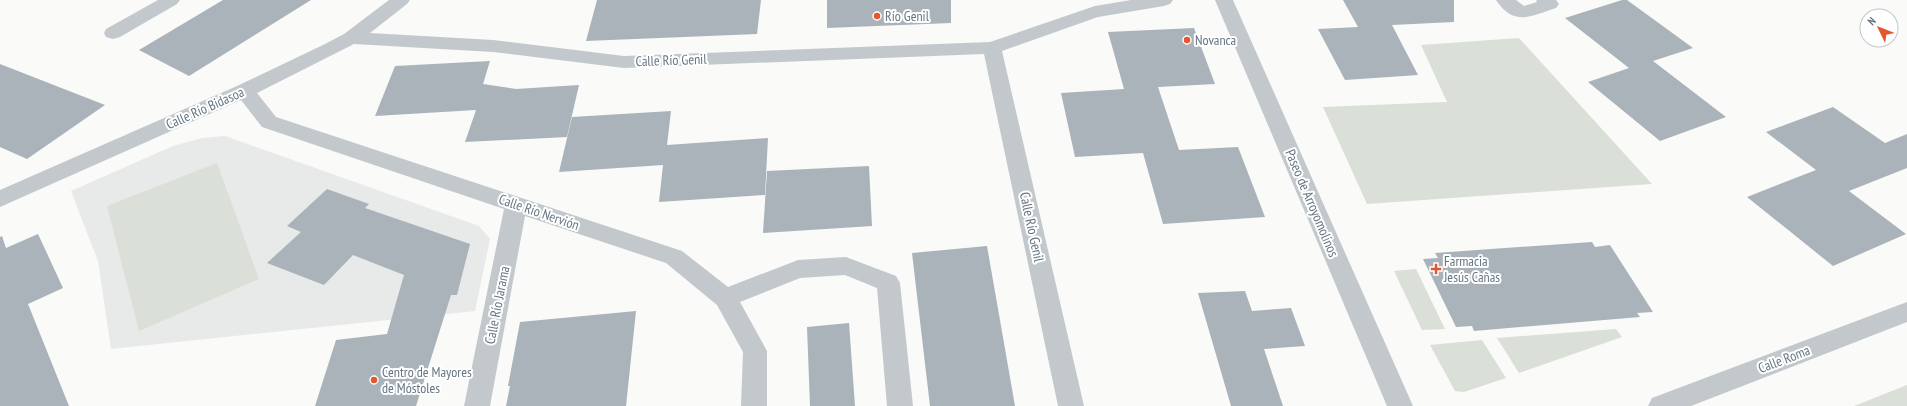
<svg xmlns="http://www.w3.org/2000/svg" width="1907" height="406" viewBox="0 0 1907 406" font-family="'PT Sans Narrow',sans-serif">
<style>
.built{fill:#e8e9e9}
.green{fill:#dadfd7}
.building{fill:#aab3b9}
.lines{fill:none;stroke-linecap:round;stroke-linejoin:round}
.minor{fill:#c3c8cc;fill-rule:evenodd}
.poi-dot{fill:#e4572e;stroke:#fff;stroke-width:1.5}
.labels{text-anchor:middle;stroke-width:4;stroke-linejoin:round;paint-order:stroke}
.poi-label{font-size:14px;fill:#657683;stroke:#fff;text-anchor:start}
.street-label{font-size:14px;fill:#657683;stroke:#fff}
</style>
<rect width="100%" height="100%" fill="#fafaf8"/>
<path class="built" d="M225,136L479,226L490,239L475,311L111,349L98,261L71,191L173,146L202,138Z"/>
<g class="green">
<path d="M1519,38L1652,184L1367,204L1323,107L1447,102L1421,45Z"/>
<path d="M217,163L259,279L139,331L107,206Z"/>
<path d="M1416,269L1445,329L1422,330L1394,271Z"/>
<path d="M1616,329L1622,337L1519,373L1497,338Z"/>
<path d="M1482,340L1506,378L1464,392L1455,391L1430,345Z"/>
<path d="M1907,385V406H1854Z"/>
</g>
<g class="building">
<path d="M223,0H311L189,76L139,50Z"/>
<path d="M597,0H761L757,34L586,41Z"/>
<path d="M827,0H951V23L827,28Z"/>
<path d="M1343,0H1454V22L1392,25L1418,75L1345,80L1318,29L1358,27Z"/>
<path d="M1622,0H1627L1693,48L1653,61L1726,117L1660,141L1588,82L1629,68L1565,18Z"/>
<path d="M1194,28L1215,84L1158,87L1179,150L1238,147L1265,217L1163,224L1143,153L1075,157L1061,93L1124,89L1108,32Z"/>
<path d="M490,61L483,84L516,89L579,85L567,137L465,142L476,110L375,116L395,66Z"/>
<path d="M0,64L105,105L27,159L0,147Z"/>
<path d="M1833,107L1885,143L1907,134V168L1849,191L1906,234L1833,266L1747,197L1816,170L1766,132Z"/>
<path d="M671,111L667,145L768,138L765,195L659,202L663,165L559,172L572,117Z"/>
<path d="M869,166L872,226L763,233L767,171Z"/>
<path d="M327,189L369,204L365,208L470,244L457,295H451L416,406H315L336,340L387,334L404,275L353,255L324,285L267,263L301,232L287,226Z"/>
<path d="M38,234L63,288L28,304L69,406H0V237L2,236L6,248Z"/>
<path d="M1592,242L1595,247L1610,245L1653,312L1637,313L1640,317L1474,331L1472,326L1456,327L1423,259L1438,258L1435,253Z"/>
<path d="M987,246L1015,406H930L912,253Z"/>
<path d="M1245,291L1252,311L1291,308L1305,346L1264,349L1283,406H1231L1198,293Z"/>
<path d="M636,311L626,406H506L510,386H508L520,322Z"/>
<path d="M849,323L855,406H810L807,327Z"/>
</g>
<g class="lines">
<g class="minor">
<path d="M158,0H180L177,4L120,37L113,39L106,37L104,33L106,29Z"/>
<path d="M389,0H410L407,4L370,33L493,40L624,56L990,42L1095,6L1131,0H1173L1170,4L1164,6L1098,17L1002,51L1084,406H1058L984,54L624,68L493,52L354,44L257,93L276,117L682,251L728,287L798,260L846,257L896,276L900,283L913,406H887L877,288L845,275L800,278L740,302L767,351V406H741L743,352L717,305L666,263L525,216L490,406H464L504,209L262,127L241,100L0,207V190L237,86L325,44L344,34Z"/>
<path d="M1215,0H1233L1413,406H1387Z"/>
<path d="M1496,0H1516L1524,6L1537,2L1536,0H1556L1559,4L1556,8C1531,16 1514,27 1496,0Z"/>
<path d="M1907,302V322L1691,406H1648L1652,398Z"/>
</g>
</g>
<g class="poi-dot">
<circle cx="877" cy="16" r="4"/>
<circle cx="1187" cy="40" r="4"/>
<path d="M1434 263h4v4h4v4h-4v4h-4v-4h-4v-4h4z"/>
<circle cx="374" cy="380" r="4"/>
</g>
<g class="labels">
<g class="poi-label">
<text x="885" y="21">Río Genil</text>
<text x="1195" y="45">Novanca</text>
<text x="1444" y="266">Farmacia<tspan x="1444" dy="16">Jesús Cañas</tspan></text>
<text x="382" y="377">Centro de Mayores<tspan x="382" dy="16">de Móstoles</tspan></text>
</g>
<g class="street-label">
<text transform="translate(671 60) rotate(-2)" y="5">Calle Río Genil</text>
<text transform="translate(205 108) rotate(-24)" y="5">Calle Río Bidasoa</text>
<text transform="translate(1312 203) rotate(67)" y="5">Paseo de Arroyomolinos</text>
<text transform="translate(539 212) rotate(19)" y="5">Calle Río Nervión</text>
<text transform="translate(1032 227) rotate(78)" y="5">Calle Río Genil</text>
<text transform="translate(497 305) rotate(-79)" y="5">Calle Río Jarama</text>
<text transform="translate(1784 359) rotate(-21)" y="5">Calle Roma</text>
</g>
</g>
<g transform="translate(1879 28) rotate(313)"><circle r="19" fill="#ffffff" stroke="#c1c8cd"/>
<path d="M0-3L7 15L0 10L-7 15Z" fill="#e4572e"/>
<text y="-6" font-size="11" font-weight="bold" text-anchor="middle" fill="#657683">N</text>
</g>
</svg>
